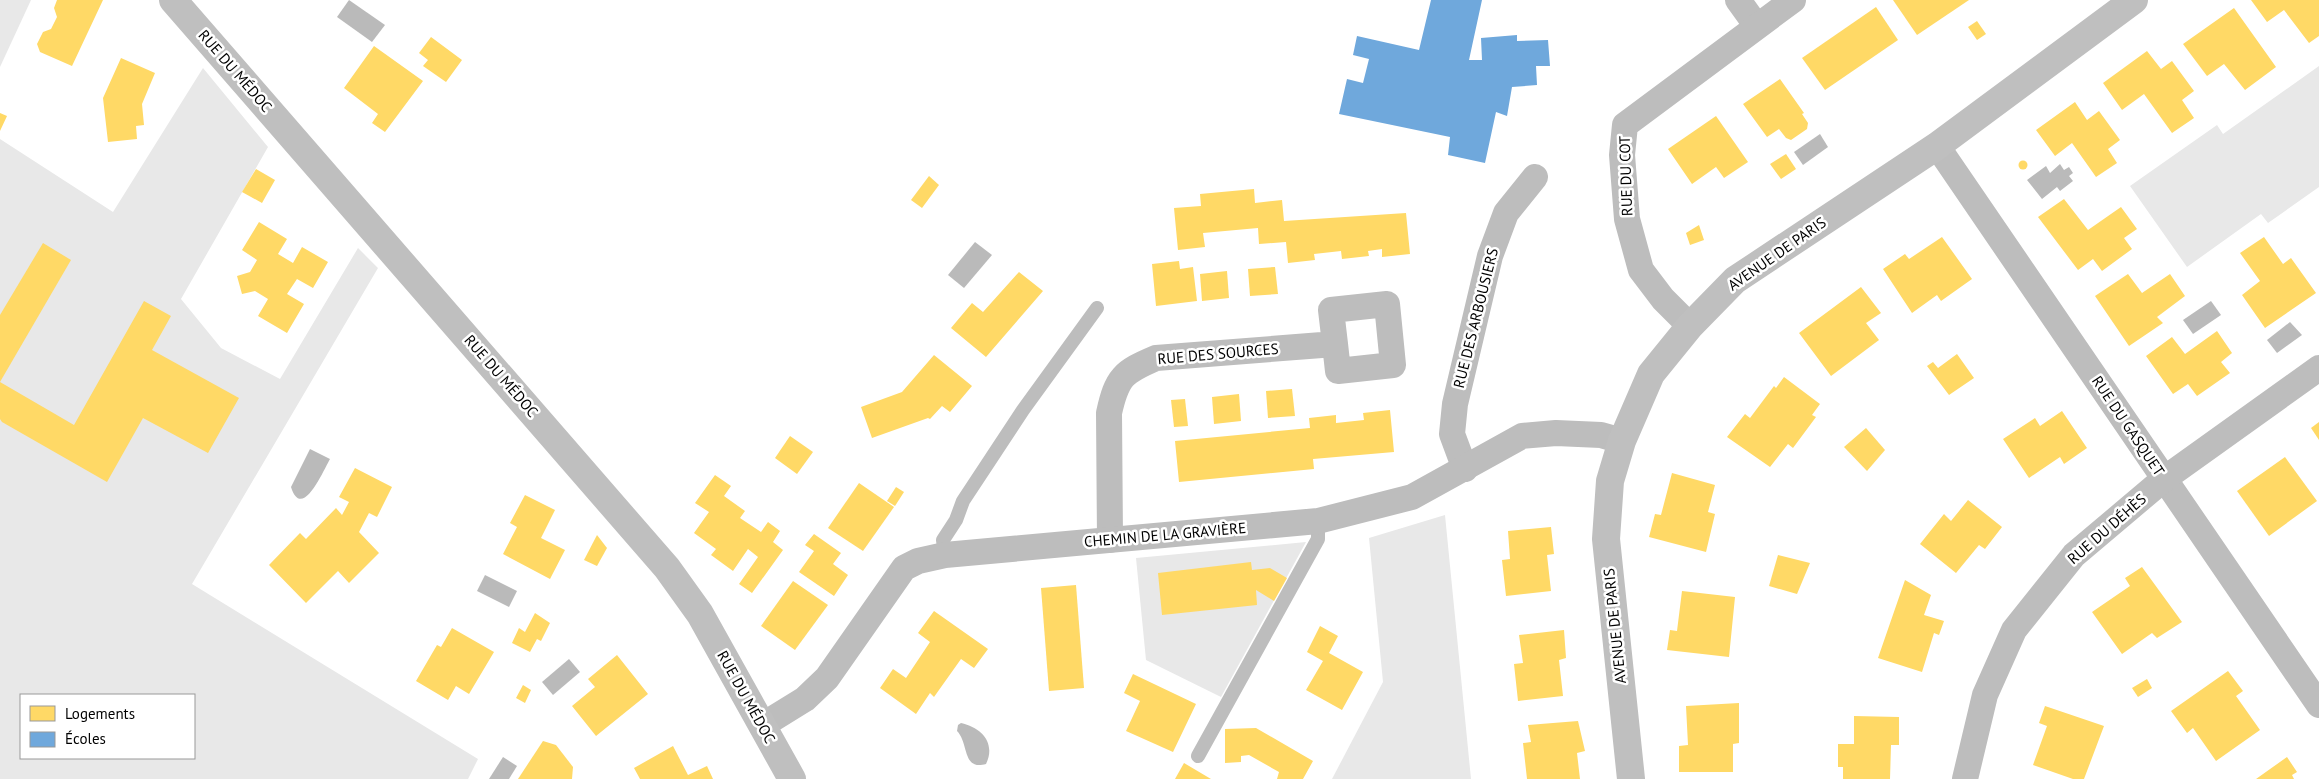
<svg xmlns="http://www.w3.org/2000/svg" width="2319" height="779" viewBox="0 0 2319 779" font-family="'PT Sans',sans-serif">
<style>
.green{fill:#e8e8e8;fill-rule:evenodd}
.water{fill:#bababa}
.homes{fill:#ffd966}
.schools{fill:#6fa8dc}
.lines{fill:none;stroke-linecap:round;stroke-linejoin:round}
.lane{stroke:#bdbdbd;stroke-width:14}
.street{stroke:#bdbdbd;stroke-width:26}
.secondary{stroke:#bfbfbf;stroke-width:28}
.labels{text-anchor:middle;stroke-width:5;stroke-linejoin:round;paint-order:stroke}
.street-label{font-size:15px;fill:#000;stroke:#fff}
</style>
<rect width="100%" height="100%" fill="#fff"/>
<g class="green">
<path d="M0,0H31L0,67Z"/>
<path d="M2319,66V187L2268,223L2261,214L2187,267L2130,186L2217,125L2223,134Z"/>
<path d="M203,68L268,147L181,299L221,348L280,379L358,248L378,268L192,584L478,759L468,779H0V139L113,212ZM21,695H194V758H21Z"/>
<path d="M1445,515L1471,779H1332L1383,682L1369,538Z"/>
<path d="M1306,542L1221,697L1146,660L1136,558Z"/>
</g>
<g class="water">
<path d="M349,0L385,25L372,42L337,17Z"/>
<path d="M1820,134L1828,147L1803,165L1794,152Z"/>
<path d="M2060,164L2064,170L2069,167L2073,173L2069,176L2073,181L2060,191L2057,187L2042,199L2027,180L2046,166L2050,173Z"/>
<path d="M975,242L992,255L964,288L948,275Z"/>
<path d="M2211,301L2221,315L2193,334L2183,320Z"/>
<path d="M2290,322L2302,335L2277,353L2267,340Z"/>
<path d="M310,449L330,459C324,469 302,522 291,487Z"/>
<path d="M485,575L517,591L509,607L477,591Z"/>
<path d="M569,659L580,672L553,695L542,682Z"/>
<path d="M961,723C982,728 996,743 986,764C962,771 969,743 957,731L958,725Z"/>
<path d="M503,757L517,766L509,779H489Z"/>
</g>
<g class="homes">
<path d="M57,0H103L72,66L40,52L37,44L43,32L51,29L57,17L54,8Z"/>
<path d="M1893,0H1969L1917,35Z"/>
<path d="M2251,0H2319V36L2309,43L2284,10L2267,22Z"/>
<path d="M1876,7L1898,40L1825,90L1802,58Z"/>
<path d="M2234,8L2276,67L2245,90L2224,64L2207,76L2183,44Z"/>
<path d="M1977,21L1986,34L1977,40L1968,27Z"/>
<path d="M431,37L462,60L446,82L423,66L428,60L419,53Z"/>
<path d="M374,46L423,81L385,132L372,123L378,114L344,88Z"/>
<path d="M2147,51L2161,69L2172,61L2194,91L2182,100L2194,118L2172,133L2144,94L2122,110L2103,83Z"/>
<path d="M121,58L155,73L142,104L144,125L136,126L137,139L108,142L103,98Z"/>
<path d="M1780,79L1804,113L1802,114L1808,123L1807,129L1791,140L1786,138L1779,129L1767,137L1743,104Z"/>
<path d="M2075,102L2087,120L2099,111L2120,140L2108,149L2117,163L2096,177L2072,143L2055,156L2036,130Z"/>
<path d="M0,113L7,116L0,131Z"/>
<path d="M1716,116L1748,162L1724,178L1716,167L1692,184L1668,149Z"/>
<path d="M1786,154L1796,169L1781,179L1770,164Z"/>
<circle cx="2023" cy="165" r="4.5"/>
<path d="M256,169L275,180L262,203L242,192Z"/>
<path d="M929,176L939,185L922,208L911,200Z"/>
<path d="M1254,189L1255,203L1282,200L1284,221L1406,213L1410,254L1382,257V249L1368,251L1369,256L1342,259L1341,251L1314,254L1315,260L1288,263L1286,242L1259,244L1258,228L1203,233L1205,247L1178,250L1174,208L1201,206L1200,194Z"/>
<path d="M2064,199L2088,230L2121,207L2137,229L2124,238L2132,249L2102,271L2093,259L2078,270L2038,217Z"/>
<path d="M259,222L287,239L278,254L293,263L302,247L328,262L313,288L297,279L287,294L304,304L287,333L258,316L268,299L255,291L242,294L237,276L250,272L257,260L242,250Z"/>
<path d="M1699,225L1704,240L1690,245L1686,233Z"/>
<path d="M1942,237L1972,279L1941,301L1937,295L1912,313L1883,269L1905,254L1909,259Z"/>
<path d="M2264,237L2283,264L2291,258L2316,293L2265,328L2242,295L2260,281L2240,253Z"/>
<path d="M43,243L71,260L0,382V315Z"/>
<path d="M1179,261L1180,269L1193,267L1197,301L1156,306L1152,264Z"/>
<path d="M1275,267L1278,294L1250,296L1248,269Z"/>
<path d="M1227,271L1229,298L1202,301L1200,274Z"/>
<path d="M1019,272L1043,291L986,357L951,328L972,303L983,312Z"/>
<path d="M2128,274L2142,293L2170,274L2185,296L2157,317L2163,323L2129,346L2095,296Z"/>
<path d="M1861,287L1881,313L1866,323L1879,340L1831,376L1799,333Z"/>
<path d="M144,301L171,316L152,350L239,398L208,453L143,418L107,482L2,422L0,419V382L74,425Z"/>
<path d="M2217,331L2232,353L2221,362L2230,373L2197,396L2188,384L2173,394L2146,356L2172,337L2185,354Z"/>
<path d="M1957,354L1974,378L1949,395L1927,366L1933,362L1938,368Z"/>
<path d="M934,355L972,386L950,412L942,406L930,419L928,418L872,438L861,407L902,392Z"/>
<path d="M1784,377L1820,404L1812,415L1816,417L1793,448L1788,444L1770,467L1727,437L1745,414L1750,418L1774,386L1776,388Z"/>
<path d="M1292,389L1295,416L1268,418L1266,391Z"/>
<path d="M1239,394L1241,421L1214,424L1212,397Z"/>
<path d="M1185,399L1188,426L1174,427L1171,400Z"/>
<path d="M1390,410L1394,452L1313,459L1314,469L1179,482L1175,441L1310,428L1309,418L1336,415V423L1364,420L1363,413Z"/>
<path d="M2062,411L2087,448L2064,464L2060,457L2029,478L2003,439L2035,418L2040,426Z"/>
<path d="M2319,422V440L2311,428Z"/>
<path d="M1866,428L1885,450L1867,471L1844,447Z"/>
<path d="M790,436L813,452L797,474L775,458Z"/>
<path d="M2285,457L2317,501L2269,536L2237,491Z"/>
<path d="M355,468L392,487L377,517L369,513L359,532L379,553L349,583L338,571L306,603L269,565L300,533L306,539L336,508L342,515L349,502L339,497Z"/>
<path d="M1672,473L1715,485L1708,512L1715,514L1706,552L1649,537L1655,514L1661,515Z"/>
<path d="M715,475L731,486L724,496L745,511L740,518L761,532L768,522L780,531L773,542L783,550L752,593L739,584L758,557L748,549L733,571L711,555L716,549L694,533L709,512L695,503Z"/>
<path d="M859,483L894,507L863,551L828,528Z"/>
<path d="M896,487L904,492L895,506L887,501Z"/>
<path d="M525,495L555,510L541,538L565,550L550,579L503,554L517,527L510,523Z"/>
<path d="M1968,500L2002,527L1985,549L1979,545L1956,573L1920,544L1944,514L1951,521Z"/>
<path d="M1551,527L1554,554L1547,555L1551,591L1506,596L1502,560L1510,559L1508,531Z"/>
<path d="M814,534L841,553L833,564L848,575L834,596L799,572L814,551L805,545Z"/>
<path d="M597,535L607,548L597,566L584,560Z"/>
<path d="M1778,555L1810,563L1797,594L1769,586Z"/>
<path d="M1251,562L1252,570L1270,568L1287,578L1274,601L1256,590L1257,605L1162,615L1158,573Z"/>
<path d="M2142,567L2182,622L2157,638L2152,633L2122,654L2092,612L2130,586L2125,578Z"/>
<path d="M1905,580L1931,595L1924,615L1944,621L1939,635L1934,633L1922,672L1878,658Z"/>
<path d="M793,581L828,605L795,650L761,626Z"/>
<path d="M1076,585L1084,688L1049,691L1041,588Z"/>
<path d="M1682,591L1735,597L1729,657L1667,650L1670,630L1677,631Z"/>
<path d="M934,611L988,649L974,668L961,659L934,697L930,693L916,714L880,688L893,669L906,678L930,642L918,633Z"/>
<path d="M535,613L550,623L541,641L537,639L530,652L512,643L519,628L525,632Z"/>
<path d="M1320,626L1338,636L1329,653L1363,672L1342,710L1306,690L1323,661L1307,652Z"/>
<path d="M452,628L494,652L469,694L456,686L448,700L416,681L437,645L441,647Z"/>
<path d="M1564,630L1566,658L1559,660L1563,696L1518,701L1514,664L1523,663L1519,635Z"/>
<path d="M617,655L648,694L596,736L572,706L595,687L588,679Z"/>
<path d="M2228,671L2243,691L2236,696L2260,730L2216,761L2193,728L2187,733L2171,711Z"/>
<path d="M1133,674L1196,704L1173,752L1126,731L1140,701L1124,693Z"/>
<path d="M2147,679L2152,688L2138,697L2132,688Z"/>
<path d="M523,685L531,690L525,703L516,698Z"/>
<path d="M1739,703V743L1733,744V772H1679V746L1688,745L1686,706Z"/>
<path d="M2045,706L2104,726L2084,779H2073L2033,765L2047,726L2039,723Z"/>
<path d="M1854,716L1899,717V745H1891L1890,779H1843V767H1838V744H1854Z"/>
<path d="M1578,721L1585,751L1577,753L1580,779H1527L1523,743L1531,742L1528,725Z"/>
<path d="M1256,728L1313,761L1303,779H1277L1279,772L1249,755L1241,756V762L1225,763V729Z"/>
<path d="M543,741L556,745L573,767L572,779H518Z"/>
<path d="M673,746L688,775L707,766L713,779H640L634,768Z"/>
<path d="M2287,757L2297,772L2292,775L2294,779H2256Z"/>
<path d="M1184,763L1211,779H1175Z"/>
</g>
<path class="schools" d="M1431,0H1482L1469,60H1482L1481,38L1517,35V41L1548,40L1550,66H1536L1537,85L1512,87L1507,116L1496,112L1485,163L1448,155L1450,137L1339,114L1347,79L1363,83L1369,59L1353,55L1357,36L1419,50Z"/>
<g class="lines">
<g class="lane">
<path d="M945,555L943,540L956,520L963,501L1023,410L1097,308"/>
<path d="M1198,756L1318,539V521"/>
</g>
<g class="street">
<path d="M1738,0L1756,25"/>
<path d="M1937,146L2319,705"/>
<path d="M1690,326L1663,299L1641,270L1627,219L1622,155L1625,125L1793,0"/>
<path d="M1465,469L1452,434L1455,404L1490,256L1506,213L1535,177"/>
<path d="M1110,540L1109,413C1117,377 1123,372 1156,358L1335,344L1338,371L1393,365L1387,304L1331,310L1335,344"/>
<path d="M763,725L805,699L827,678L904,568L918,561L945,555L1318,521L1412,497L1522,436L1556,433L1601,435L1622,441"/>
<path d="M1965,779L1985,695L2014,630L2074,555L2164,479L2319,368"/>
</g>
<g class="secondary">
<path d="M173,0L667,568L700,614L792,779"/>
<path d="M1631,779L1606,539L1610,481L1622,441L1651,374L1690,326L1735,280L1937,146L2134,0"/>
</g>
</g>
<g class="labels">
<g class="street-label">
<text transform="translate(235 71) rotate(49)" y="5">RUE DU MÉDOC</text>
<text transform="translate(1626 176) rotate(-92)" y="5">RUE DU COT</text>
<text transform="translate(1777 254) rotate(-35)" y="5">AVENUE DE PARIS</text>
<text transform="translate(1476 318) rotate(-76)" y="5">RUE DES ARBOUSIERS</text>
<text transform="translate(1218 354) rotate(-5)" y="5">RUE DES SOURCES</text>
<text transform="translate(501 376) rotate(49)" y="5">RUE DU MÉDOC</text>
<text transform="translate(2128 426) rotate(56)" y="5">RUE DU GASQUET</text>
<text transform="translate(2107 529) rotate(-41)" y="5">RUE DU DÉHÈS</text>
<text transform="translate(1165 535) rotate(-5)" y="5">CHEMIN DE LA GRAVIÈRE</text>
<text transform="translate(1615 626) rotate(-96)" y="5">AVENUE DE PARIS</text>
<text transform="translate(746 697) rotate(61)" y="5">RUE DU MÉDOC</text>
</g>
</g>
<rect x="20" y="694" width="175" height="65" fill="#ffffff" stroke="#999999"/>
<rect x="30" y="706" width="25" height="15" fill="#ffd966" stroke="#999999"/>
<text x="65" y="719" font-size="15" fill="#000000">Logements</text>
<rect x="30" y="732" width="25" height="15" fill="#6fa8dc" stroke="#999999"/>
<text x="65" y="744" font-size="15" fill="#000000">Écoles</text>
</svg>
